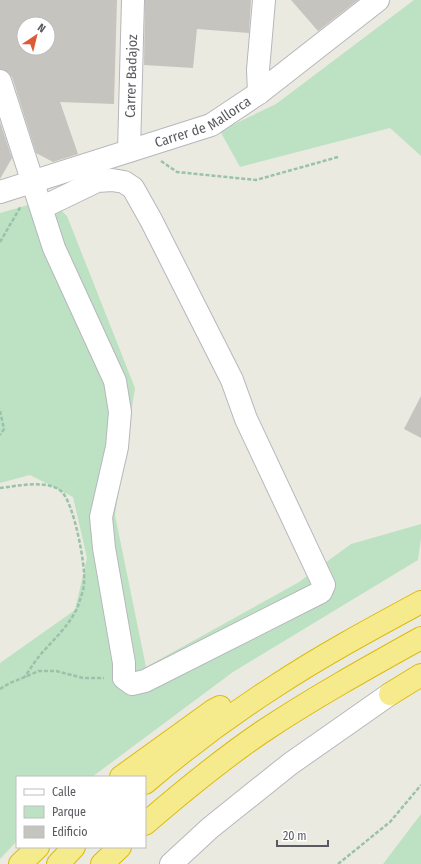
<svg xmlns="http://www.w3.org/2000/svg" width="421" height="864" font-family="'Fira Sans Condensed',sans-serif">
	<style>
		.green { fill: #bde2c3 }
		.building { fill: #c6c4be; fill-rule: evenodd }
		.lines { fill: none; stroke-linecap: round; stroke-linejoin: round }
		.minor-casing { stroke: #b6b7bc; stroke-width: 24 }
		.highway-casing { stroke: #ddbb0e; stroke-width: 24 }
		.path { stroke: #98c2aa; stroke-width: 2.5; stroke-dasharray: 4 2; stroke-linecap: butt }
		.minor { stroke: #fff; stroke-width: 22 }
		.highway { stroke: #f6eb8c; stroke-width: 22 }
		.labels { text-anchor: middle; stroke-width: 3; stroke-linejoin: round; paint-order: stroke }
		.street-label { font-size: 14px; fill: #595b60; stroke: #fff }
	</style>
	<rect width="100%" height="100%" fill="#ebeae0"/>
	<g class="green">
		<polygon points="414,0 421,0 421,156 390,128 240,167 220,131 276,104"/>
		<polygon points="49,199 67,216 135,388 115,515 146,667 299,582 351,544 421,524 421,538 418,560 233,672 92,777 17,777 17,841 0,859 0,663 75,610 87,558 73,497 30,475 0,483 0,213"/>
		<polygon points="421,814 421,864 383,864"/>
	</g>
	<g class="building">
		<path d="M0,0H117L114,104L60,102L78,154L53,162L36,153L12,77L8,72L0,69ZM24,24H48V48H24Z"/>
		<polygon points="145,0 251,0 249,33 197,29 193,68 144,65"/>
		<polygon points="291,0 358,0 318,31"/>
		<polygon points="0,122 12,158 0,179"/>
		<polygon points="421,396 421,438 404,429"/>
	</g>
	<g class="lines">
		<defs>
			<g id="minor">
				<polyline points="0,81 54,248 115,381 120,412 117,447 101,517 104,548 124,663 124,678 132,684 145,681 321,592 324,585 246,419 232,380 151,220 133,188 124,182 112,180 97,181 41,208"/>
				<polyline points="259,93 258,70 264,0"/>
				<path id="s1" d="M129,151L133,0"/>
				<path id="s2" d="M0,192L211,125L259,93L378,0"/>
				<polyline points="171,864 210,828 290,764 390,694"/>
			</g>
			<g id="highway">
				<polyline points="390,694 421,675"/>
				<polyline points="121,777 214,710 220,707"/>
				<path d="M145,783C186,748 229,716 274,687C321,656 371,629 421,602"/>
				<path d="M145,824C182,792 221,760 262,732C313,698 367,668 421,638"/>
				<polyline points="20,864 38,847"/>
				<polyline points="58,864 74,847"/>
				<polyline points="102,864 120,847"/>
			</g>
		</defs>
		<use href="#minor" class="minor-casing"/>
		<use href="#highway" class="highway-casing"/>
		<g class="path">
			<polyline points="161,161 177,172 256,180 338,157"/>
			<polyline points="0,242 21,206"/>
			<polyline points="0,411 4,429 0,435"/>
			<path d="M0,488C17,486 49,479 62,492C74,504 86,566 84,583C84,590 80,599 78,606C70,625 54,639 41,654C35,661 30,669 25,677"/>
			<polyline points="0,689 10,683 39,671 56,671 83,678 104,678"/>
			<polyline points="338,864 390,822 421,785"/>
		</g>
		<use href="#minor" class="minor"/>
		<use href="#highway" class="highway"/>
	</g>
	<g class="labels">
		<g class="street-label">
			<text dy="5" stroke="none"><textPath href="#s1" startOffset="75">Carrer Badajoz</textPath></text>
			<text dy="5" stroke="none"><textPath href="#s2" startOffset="215">Carrer de Mallorca</textPath></text>
		</g>
	</g>
	<rect x="16" y="776" width="130" height="72" fill="#ffffff" stroke="#bdbdbf"/>
	<rect x="24" y="789" width="20" height="6" fill="#ffffff" stroke="#bdbdbf"/>
	<text x="52" y="796" font-size="12" fill="#595b60">Calle</text>
	<rect x="24" y="806" width="20" height="12" fill="#bde2c3" stroke="#bdbdbf"/>
	<text x="52" y="816" font-size="12" fill="#595b60">Parque</text>
	<rect x="24" y="826" width="20" height="12" fill="#c6c4be" stroke="#bdbdbf"/>
	<text x="52" y="836" font-size="12" fill="#595b60">Edificio</text>
	<g transform="translate(36 36) rotate(35)"><circle r="19" fill="#ffffff" stroke="#bdbdbf"/>
	<path d="M0-3L7 15L0 10L-7 15Z" fill="#de5a34"/>
	<text y="-6" font-size="11" font-weight="bold" text-anchor="middle" fill="#595b60">N</text>
	</g>
	<path d="M277 840v6h51v-6" fill="none" stroke="#595b60" stroke-width="2"/>
	<text x="283" y="840" font-size="12" fill="#595b60" stroke="#ffffff" stroke-width="3" paint-order="stroke">20 m</text>
</svg>
